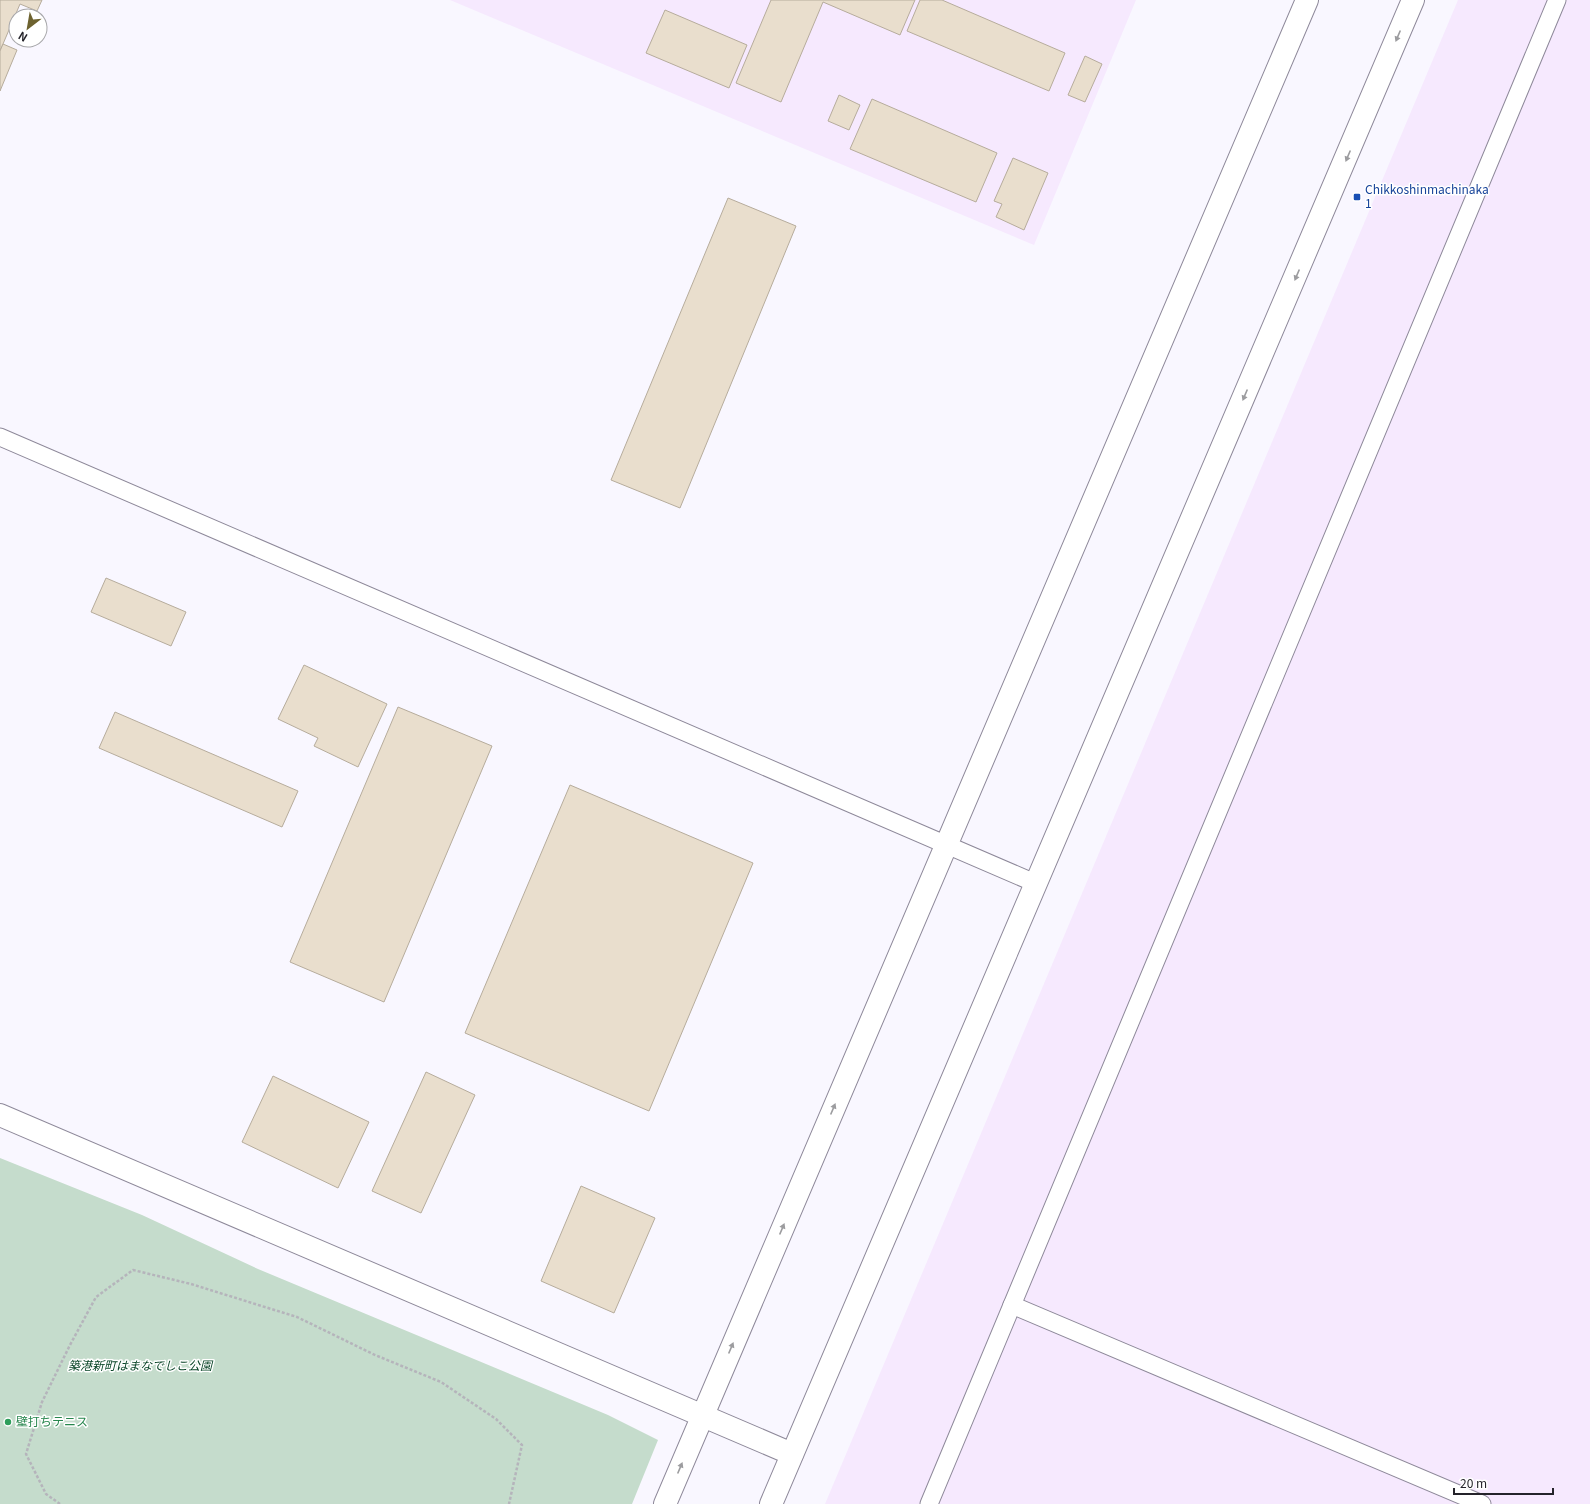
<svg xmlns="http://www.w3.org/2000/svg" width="1590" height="1504" font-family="Georgia,'Noto Sans JP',serif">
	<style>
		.industrial { fill: #f6e9fe }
		.green { fill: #c5dccc }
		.building { fill: #e9decd; stroke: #b6ac9c }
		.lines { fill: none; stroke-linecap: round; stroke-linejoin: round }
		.lane-casing { stroke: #8e899a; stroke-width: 19 }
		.secondary-casing { stroke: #8e899a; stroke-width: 24 }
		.path { stroke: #b5b4bb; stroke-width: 2.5; stroke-dasharray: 3 2; stroke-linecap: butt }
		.lane { stroke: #fff; stroke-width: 17 }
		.secondary { stroke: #fff; stroke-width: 22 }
		.oneway { fill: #9c9c9f }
		.transit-dot { fill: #1a4fb4; stroke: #fff; stroke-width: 1.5 }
		.leisure-dot { fill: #2e9e5b; stroke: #fff; stroke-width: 1.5 }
		.labels { text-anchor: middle; stroke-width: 3; stroke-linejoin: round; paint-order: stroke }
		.transit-label { font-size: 12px; fill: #164399; stroke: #fff; text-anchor: start }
		.park-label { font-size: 12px; font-style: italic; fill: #064325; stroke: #fff }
		.leisure-label { font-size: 12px; fill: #27864d; stroke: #fff; text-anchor: start }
	</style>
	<rect width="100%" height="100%" fill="#f9f7ff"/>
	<g class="industrial">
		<polygon points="450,0 1136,0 1034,245"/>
		<polygon points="1458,0 1590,0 1590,1504 825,1504"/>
	</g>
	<polygon class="green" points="0,1158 142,1215 258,1269 608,1415 658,1440 632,1504 0,1504"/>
	<g class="building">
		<polygon points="0,0 42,0 37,11 20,4 0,51"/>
		<polygon points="771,0 915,0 900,35 823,2 781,102 736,83"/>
		<polygon points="920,0 942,0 1065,53 1049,91 907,31"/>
		<polygon points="665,10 747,45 729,88 646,53"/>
		<polygon points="3,44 17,50 0,91 0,51"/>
		<polygon points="1085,56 1102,64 1085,102 1068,95"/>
		<polygon points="839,95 860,105 849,130 828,121"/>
		<polygon points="872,99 997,153 976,202 850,149"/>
		<polygon points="1013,158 1048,173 1024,230 996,217 1002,204 994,201"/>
		<polygon points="728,198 796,226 680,508 611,480"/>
		<polygon points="106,578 186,612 171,646 91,612"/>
		<polygon points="304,665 387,704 358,767 314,746 318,738 278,719"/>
		<polygon points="398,707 492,746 384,1002 290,962"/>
		<polygon points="115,712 298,791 282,827 99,748"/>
		<polygon points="570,785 753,863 649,1111 465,1033"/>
		<polygon points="426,1072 475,1095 421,1213 372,1191"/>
		<polygon points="273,1076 369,1122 338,1188 242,1142"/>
		<polygon points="581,1186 655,1218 614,1313 541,1281"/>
	</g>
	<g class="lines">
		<defs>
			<g id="lane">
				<polyline points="0,437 1035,883"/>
				<polyline points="1012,1305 1482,1504"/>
				<polyline points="929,1504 1557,0"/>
			</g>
			<g id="secondary">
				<polyline points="0,1115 792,1454"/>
				<path d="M665,1504C878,1002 1095,502 1307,0"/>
				<polyline points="771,1504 1413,0"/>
			</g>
		</defs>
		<use href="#lane" class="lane-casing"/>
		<use href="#secondary" class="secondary-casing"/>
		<polyline class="path" points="60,1504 46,1494 26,1454 42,1402 70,1345 96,1297 133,1270 191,1284 297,1317 375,1355 441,1382 496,1419 522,1445 509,1504"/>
		<use href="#lane" class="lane"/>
		<use href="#secondary" class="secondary"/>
	</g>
	<defs><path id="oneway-solid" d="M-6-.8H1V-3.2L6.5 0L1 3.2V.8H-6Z"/></defs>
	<g class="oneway">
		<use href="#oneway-solid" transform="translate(1398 36) rotate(113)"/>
		<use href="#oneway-solid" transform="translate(1348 156) rotate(113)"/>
		<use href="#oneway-solid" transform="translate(1297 275) rotate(113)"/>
		<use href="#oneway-solid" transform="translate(1245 395) rotate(113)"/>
		<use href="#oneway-solid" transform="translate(833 1109) rotate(-67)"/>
		<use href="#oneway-solid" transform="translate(782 1229) rotate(-67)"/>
		<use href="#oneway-solid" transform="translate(731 1348) rotate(-67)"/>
		<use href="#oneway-solid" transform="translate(680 1468) rotate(-67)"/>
	</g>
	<rect class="transit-dot" x="1353" y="193" width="8" height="8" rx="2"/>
	<circle class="leisure-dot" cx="8" cy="1422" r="4"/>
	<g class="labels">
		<g class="transit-label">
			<text x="1365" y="194">Chikkoshinmachinaka<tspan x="1365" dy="14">1</tspan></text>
		</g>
		<g class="park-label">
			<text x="140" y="1370">築港新町はまなでしこ公園</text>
		</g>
		<g class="leisure-label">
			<text x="16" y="1426">壁打ちテニス</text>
		</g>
	</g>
	<g transform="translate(28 28) rotate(211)"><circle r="19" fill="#ffffff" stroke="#a7a7aa"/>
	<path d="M0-3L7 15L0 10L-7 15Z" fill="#6d622f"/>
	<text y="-6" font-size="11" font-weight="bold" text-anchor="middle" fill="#24232a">N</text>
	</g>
	<path d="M1454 1488v6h99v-6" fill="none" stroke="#24232a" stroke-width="2"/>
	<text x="1460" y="1488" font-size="12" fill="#24232a" stroke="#ffffff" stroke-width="3" paint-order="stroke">20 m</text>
</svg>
